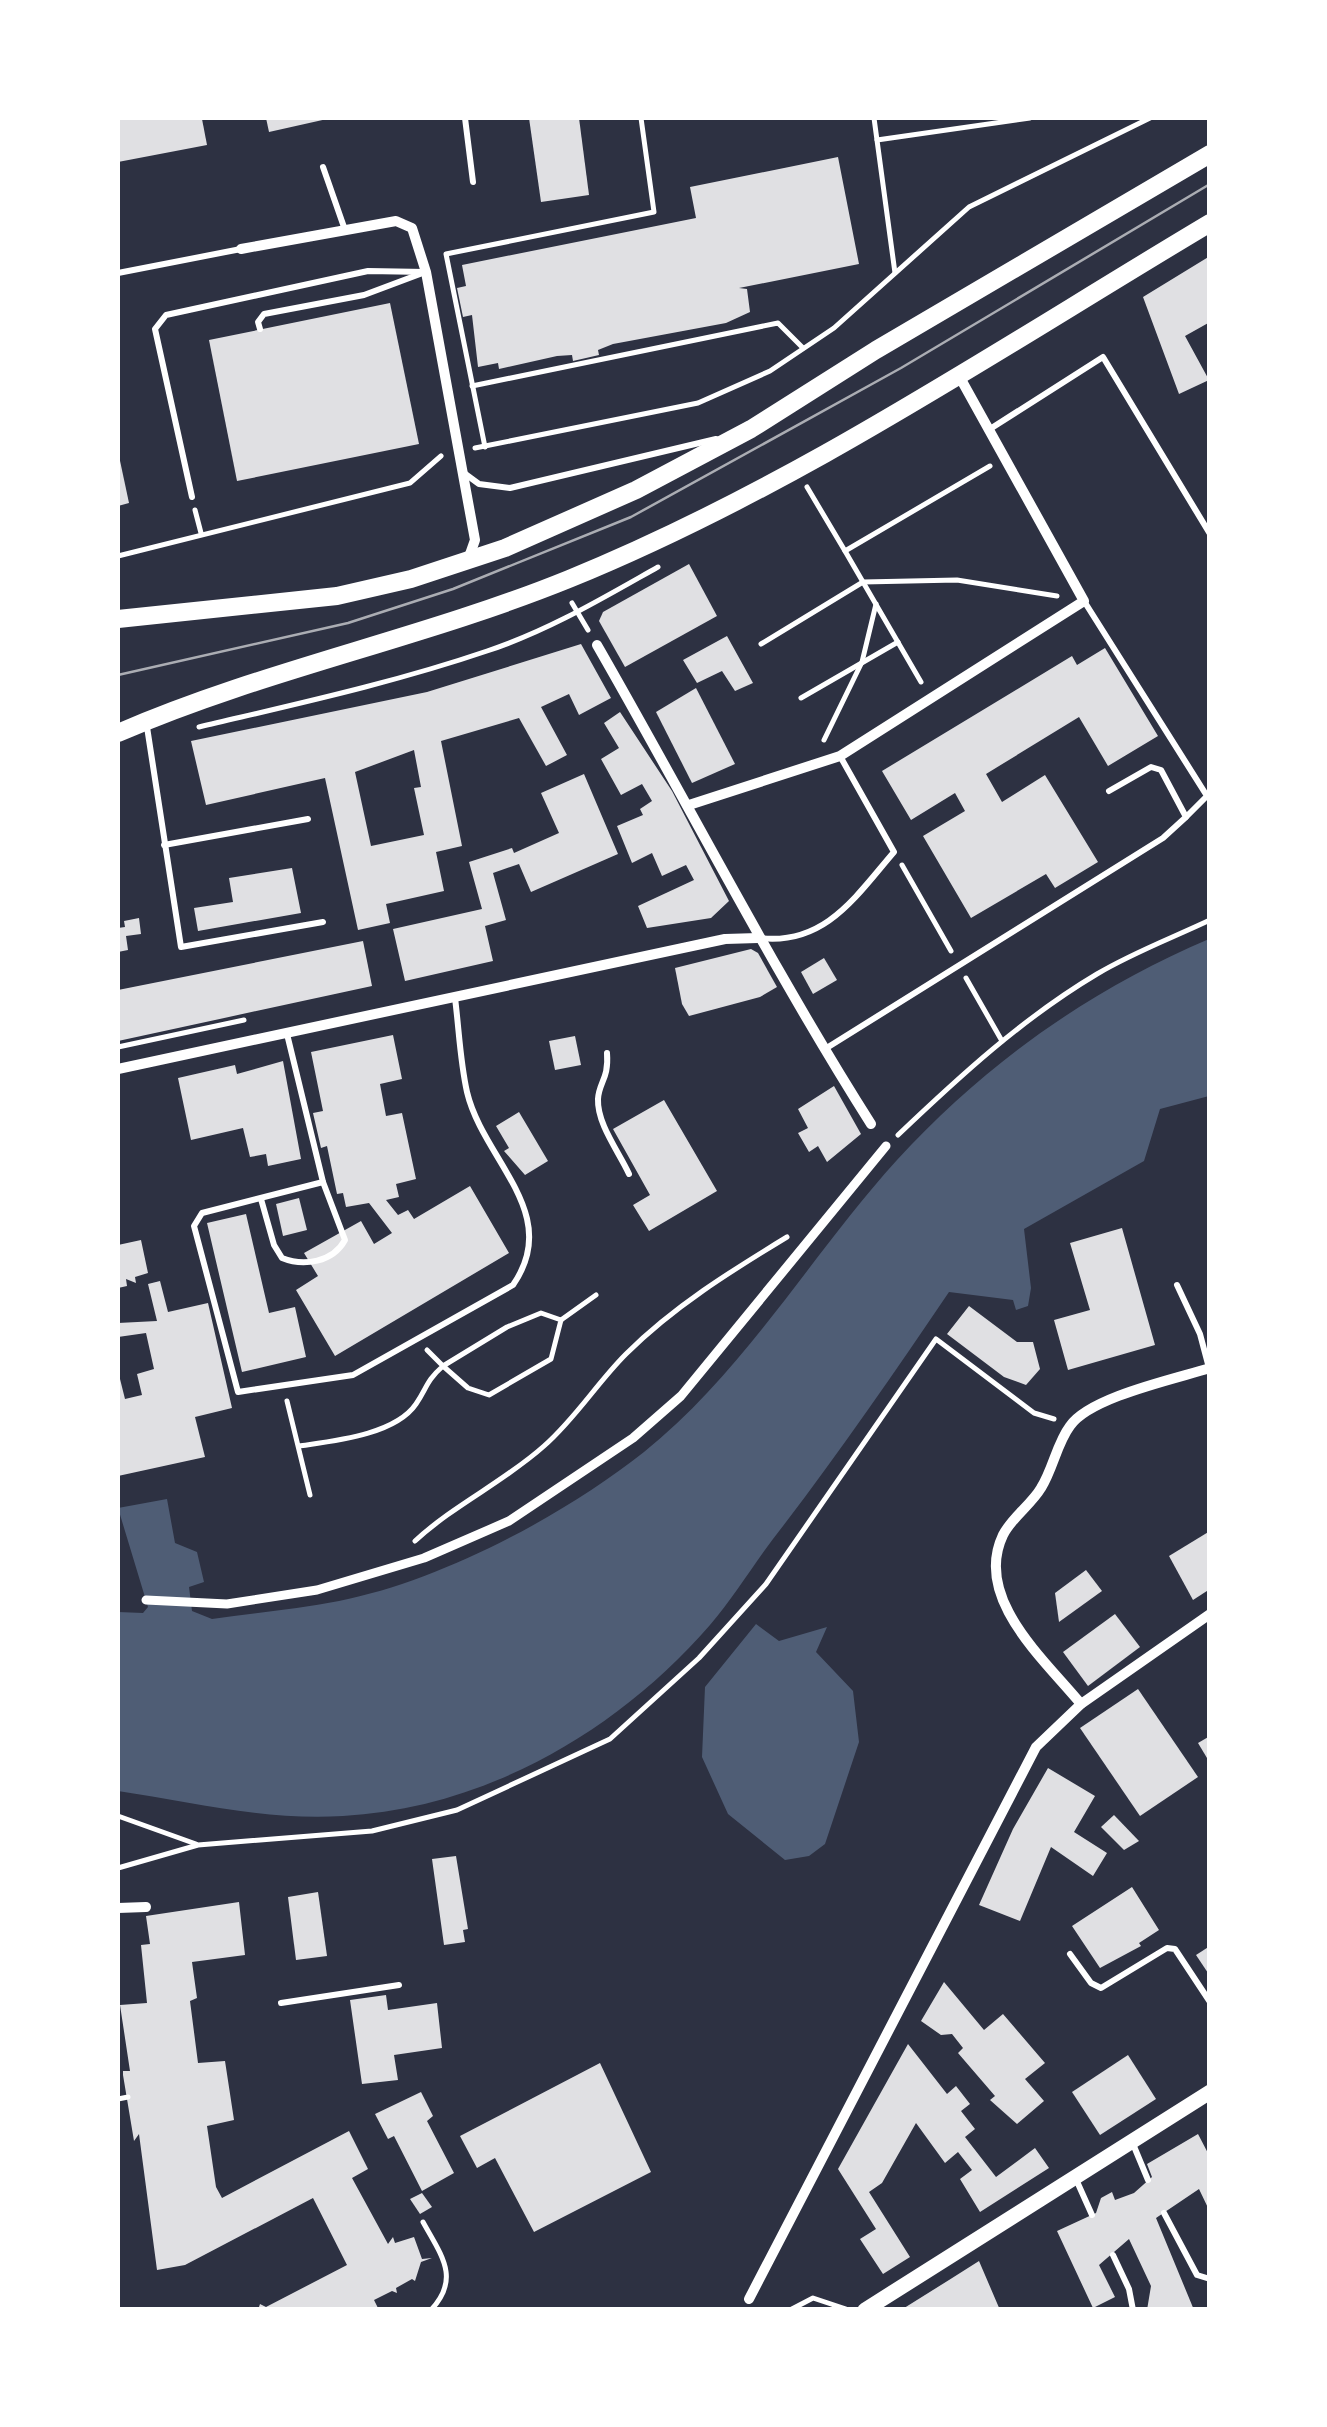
<svg xmlns="http://www.w3.org/2000/svg" width="1327" height="2427" font-family="Commissioner,sans-serif">
	<style>
		.water { fill: #4f5d75 }
		.building { fill: #e0e0e3; fill-rule: evenodd }
		.lines { fill: none; stroke-linecap: round; stroke-linejoin: round }
		.path { stroke: #fff; stroke-width: 5 }
		.service { stroke: #fff; stroke-width: 6 }
		.pedestrian { stroke: #fff; stroke-width: 9 }
		.minor { stroke: #fff; stroke-width: 10 }
		.tertiary { stroke: #fff; stroke-width: 15 }
		.secondary { stroke: #fff; stroke-width: 18 }
		.tram { stroke: #abadb3; stroke-width: 2.5 }
	</style>
	<rect width="100%" height="100%" fill="#2d3142"/>
	<g class="water">
		<path d="M1209,939V1096L1160,1109L1144,1161L1024,1229L1031,1288L1028,1306L1016,1310L1013,1300L949,1292C892,1376 835,1459 773,1539C752,1567 733,1598 710,1625C618,1731 486,1808 343,1816C267,1821 192,1802 118,1791V1612L143,1613L148,1607L118,1508L167,1499L175,1543L197,1552L204,1582L189,1587L192,1611L212,1619C254,1613 297,1609 339,1601C441,1581 563,1516 644,1452C744,1372 811,1255 897,1160C986,1063 1088,991 1209,939Z"/>
		<polygon points="756,1624 779,1641 827,1627 816,1652 853,1691 859,1742 825,1844 809,1856 785,1860 728,1814 702,1757 705,1687"/>
	</g>
	<g class="building">
		<polygon points="118,118 202,119 207,145 118,162"/>
		<polygon points="266,118 327,118 327,119 269,132"/>
		<polygon points="529,118 579,118 589,195 541,202"/>
		<polygon points="838,157 859,264 739,288 747,289 750,312 726,323 613,344 598,350 599,355 573,361 572,355 557,356 499,369 498,363 478,367 472,315 463,317 457,288 466,286 462,265 696,218 690,187"/>
		<polygon points="1210,256 1210,322 1185,336 1209,380 1179,394 1143,297"/>
		<polygon points="390,303 419,444 237,481 209,340"/>
		<polygon points="119,456 129,503 118,506 118,457"/>
		<polygon points="689,564 717,616 625,667 599,621 603,612"/>
		<polygon points="727,636 753,683 735,691 722,671 697,683 683,660"/>
		<path d="M581,644L611,698L579,715L569,694L541,707L567,755L546,766L519,718L441,741L462,846L436,852L444,891L386,904L390,923L358,930L325,778L206,805L191,741L427,692ZM414,750L421,787L414,788L424,835L371,846L355,772Z"/>
		<polygon points="1105,648 1158,736 1108,766 1079,717 986,774 1002,802 1045,775 1098,862 1055,888 1046,874 971,918 923,836 965,811 955,793 911,820 882,771 1072,656 1077,665"/>
		<polygon points="696,688 735,764 692,783 656,712"/>
		<polygon points="620,712 672,791 729,901 711,918 647,928 638,906 694,880 686,865 662,876 652,853 632,863 617,826 643,815 640,809 652,801 642,784 621,795 601,759 619,748 604,723"/>
		<polygon points="584,774 618,854 531,892 519,864 493,873 506,920 485,926 493,961 405,981 393,929 482,909 469,862 512,848 514,853 559,833 541,793"/>
		<polygon points="292,868 301,913 198,931 194,908 233,902 229,878"/>
		<polygon points="139,918 141,934 126,936 128,950 118,952 118,928 125,927 124,921"/>
		<polygon points="363,941 372,986 118,1041 118,990"/>
		<polygon points="751,949 758,953 777,987 760,997 689,1016 682,1004 675,968"/>
		<polygon points="824,958 837,980 813,994 801,972"/>
		<polygon points="393,1035 402,1079 380,1084 386,1116 402,1113 416,1179 396,1184 399,1197 386,1200 398,1215 408,1210 414,1219 470,1186 509,1253 335,1356 296,1290 318,1276 304,1253 361,1221 374,1244 392,1233 369,1203 346,1207 343,1193 337,1194 327,1146 321,1148 313,1113 323,1111 311,1052"/>
		<polygon points="575,1036 581,1065 555,1070 549,1041"/>
		<polygon points="283,1061 301,1159 268,1166 266,1154 250,1157 243,1128 191,1140 178,1078 235,1065 237,1074"/>
		<polygon points="834,1086 861,1134 827,1162 818,1146 809,1152 798,1133 808,1128 798,1109"/>
		<polygon points="664,1100 717,1191 649,1231 633,1205 650,1195 613,1129"/>
		<polygon points="519,1112 548,1161 525,1175 504,1151 509,1148 496,1126"/>
		<polygon points="299,1198 307,1230 283,1236 276,1204"/>
		<polygon points="246,1214 269,1313 295,1307 306,1357 242,1372 207,1223"/>
		<polygon points="1122,1228 1155,1345 1068,1370 1054,1320 1090,1310 1070,1243"/>
		<polygon points="141,1240 148,1273 135,1277 136,1283 126,1279 127,1286 118,1288 118,1245"/>
		<polygon points="160,1281 168,1312 208,1303 232,1408 195,1417 205,1457 118,1476 118,1371 125,1399 142,1395 137,1374 154,1369 146,1333 118,1337 118,1323 157,1321 148,1284"/>
		<polygon points="969,1306 1017,1342 1033,1342 1040,1369 1026,1385 1004,1377 947,1334"/>
		<polygon points="1210,1531 1210,1589 1193,1600 1169,1556"/>
		<polygon points="1086,1570 1102,1591 1059,1622 1055,1593"/>
		<polygon points="1115,1614 1140,1647 1088,1686 1063,1652"/>
		<polygon points="1138,1689 1198,1777 1140,1816 1080,1728"/>
		<polygon points="1210,1736 1210,1763 1198,1743"/>
		<polygon points="1048,1768 1095,1796 1074,1832 1107,1853 1093,1876 1051,1847 1020,1921 979,1905 1013,1829"/>
		<polygon points="1114,1815 1139,1841 1124,1850 1101,1827"/>
		<polygon points="456,1856 468,1929 463,1930 465,1942 444,1945 432,1859"/>
		<polygon points="1132,1887 1159,1930 1139,1943 1141,1946 1100,1968 1072,1926"/>
		<polygon points="318,1892 327,1956 296,1960 288,1897"/>
		<polygon points="239,1902 245,1955 192,1962 197,1998 190,2001 198,2063 225,2061 234,2120 207,2126 216,2187 222,2198 349,2131 368,2169 352,2178 388,2244 393,2237 395,2243 414,2237 422,2259 432,2258 421,2262 415,2281 412,2279 396,2288 397,2293 392,2291 374,2300 379,2310 258,2310 260,2304 266,2307 347,2265 313,2198 185,2265 157,2270 139,2134 134,2141 123,2075 123,2071 130,2071 120,2005 147,2003 141,1945 150,1944 146,1916"/>
		<polygon points="1210,1946 1210,1976 1196,1955"/>
		<polygon points="944,1982 984,2030 1003,2014 1045,2063 1025,2079 1044,2101 1017,2124 990,2100 995,2096 958,2053 963,2048 952,2034 941,2035 921,2021"/>
		<polygon points="386,1995 388,2010 437,2003 442,2048 394,2055 398,2080 362,2084 350,2000"/>
		<polygon points="908,2044 947,2094 956,2086 970,2104 961,2111 975,2129 965,2137 996,2177 1035,2148 1049,2168 980,2212 960,2179 972,2170 958,2152 945,2163 916,2123 882,2183 869,2192 910,2257 883,2274 860,2239 876,2229 838,2169"/>
		<polygon points="1128,2055 1156,2099 1100,2135 1072,2092"/>
		<polygon points="600,2063 651,2172 534,2232 495,2158 477,2168 460,2136"/>
		<polygon points="421,2092 433,2116 427,2121 454,2173 422,2191 394,2136 388,2139 375,2114"/>
		<polygon points="1198,2134 1210,2157 1210,2212 1199,2189 1156,2218 1194,2310 1147,2310 1151,2286 1129,2239 1099,2265 1115,2297 1093,2308 1057,2231 1096,2213 1101,2198 1112,2192 1115,2200 1134,2193 1152,2177 1147,2164"/>
		<polygon points="422,2193 432,2207 420,2214 410,2199"/>
		<polygon points="979,2261 1000,2310 901,2310 949,2280"/>
	</g>
	<g class="lines">
		<g class="path">
			<polyline points="874,118 895,273"/>
			<polyline points="877,140 1030,118"/>
			<polyline points="472,386 778,323 803,348"/>
			<polyline points="485,447 446,254 654,212 641,118"/>
			<polyline points="475,448 698,403 770,371 834,328 969,207 1150,118"/>
			<polyline points="807,487 845,551 990,466"/>
			<polyline points="195,510 201,533"/>
			<polyline points="845,551 921,682"/>
			<polyline points="118,556 410,483 441,456"/>
			<polyline points="572,603 588,630"/>
			<polyline points="761,644 863,582 957,580 1057,596"/>
			<polyline points="801,698 898,642"/>
			<path d="M199,727C296,704 393,683 487,651C548,631 603,598 658,567"/>
			<polyline points="824,740 862,662 876,604"/>
			<polyline points="902,865 951,951"/>
			<polyline points="966,978 1002,1041"/>
			<polyline points="118,1047 244,1020"/>
			<path d="M898,1135C960,1076 1023,1018 1097,974C1132,953 1172,938 1210,920"/>
			<polygon points="541,1313 561,1320 551,1359 489,1395 468,1388 443,1366 507,1327"/>
			<polyline points="561,1320 596,1295"/>
			<polyline points="287,1401 310,1495"/>
			<path d="M299,1446C333,1441 395,1435 416,1404C427,1388 426,1381 443,1366L427,1350"/>
			<path d="M415,1541C455,1504 504,1482 544,1446C575,1419 597,1383 626,1354C673,1307 731,1271 787,1237"/>
			<polyline points="118,1816 196,1844"/>
			<polyline points="118,1868 198,1845 372,1831 457,1810 610,1739 699,1658 766,1584 936,1339 1034,1413 1054,1419"/>
			<polyline points="118,2099 128,2097"/>
			<path d="M423,2222C441,2255 461,2278 431,2310"/>
			<polyline points="790,2310 813,2298 846,2309"/>
		</g>
		<g class="service">
			<polyline points="465,118 473,182"/>
			<polyline points="323,167 345,230"/>
			<polyline points="118,273 241,249"/>
			<polyline points="260,329 258,322 264,314 364,295 420,274"/>
			<polyline points="990,429 1103,357 1210,534"/>
			<polyline points="464,473 479,484 510,488 716,439"/>
			<polyline points="192,497 155,329 166,315 368,271 426,272"/>
			<polyline points="1084,601 1207,796 1186,817"/>
			<polyline points="147,727 181,947 323,922"/>
			<polyline points="164,845 308,819"/>
			<path d="M759,938C825,946 856,896 894,852L840,756"/>
			<path d="M287,1034L323,1182L202,1213L194,1226L238,1392L353,1375L513,1285C563,1213 483,1160 467,1092C460,1061 459,1029 455,998"/>
			<polyline points="825,1049 1163,838 1186,817 1161,770 1151,767 1109,791"/>
			<path d="M607,1053C609,1079 599,1082 598,1099C597,1124 619,1152 629,1174"/>
			<path d="M261,1199L274,1245L282,1258C304,1267 333,1262 345,1240L323,1182"/>
			<polyline points="1177,1285 1200,1334 1209,1368"/>
			<polyline points="1070,1954 1091,1983 1101,1988 1167,1948 1175,1949 1210,2002"/>
			<polyline points="281,2003 399,1985"/>
			<polyline points="1133,2144 1148,2180"/>
			<polyline points="1075,2177 1092,2215"/>
			<polyline points="1164,2213 1197,2275 1210,2279"/>
			<polyline points="1113,2255 1129,2289 1133,2310"/>
		</g>
		<polyline class="pedestrian" points="146,1600 227,1604 317,1590 424,1558 509,1521 633,1438 681,1396 886,1146"/>
		<g class="minor">
			<polyline points="241,249 396,221 412,228 426,272 475,540 469,557"/>
			<path d="M597,645C689,805 772,968 871,1124"/>
			<polyline points="689,805 840,756 1084,601 958,374"/>
			<polyline points="118,1069 725,939 758,938"/>
			<path d="M1081,1704C1044,1659 973,1598 1003,1535C1012,1517 1031,1505 1041,1488C1053,1469 1057,1443 1070,1426C1090,1397 1175,1379 1210,1368"/>
			<polyline points="118,1908 146,1907"/>
			<polyline points="749,2299 1036,1747 1081,1704 1210,1614"/>
		</g>
		<polyline class="tertiary" points="865,2310 1210,2092"/>
		<g class="secondary">
			<polyline points="118,619 337,596 411,579 505,548 636,490 751,429 876,350 1210,154"/>
			<path d="M118,733C263,670 421,639 569,579C795,487 1000,348 1210,223"/>
		</g>
		<polyline class="tram" points="118,675 348,623 453,589 631,517 901,368 1210,184"/>
	</g>
	<rect width="1327" height="2427" fill="none" stroke="#ffffff" stroke-width="240"/>
</svg>
